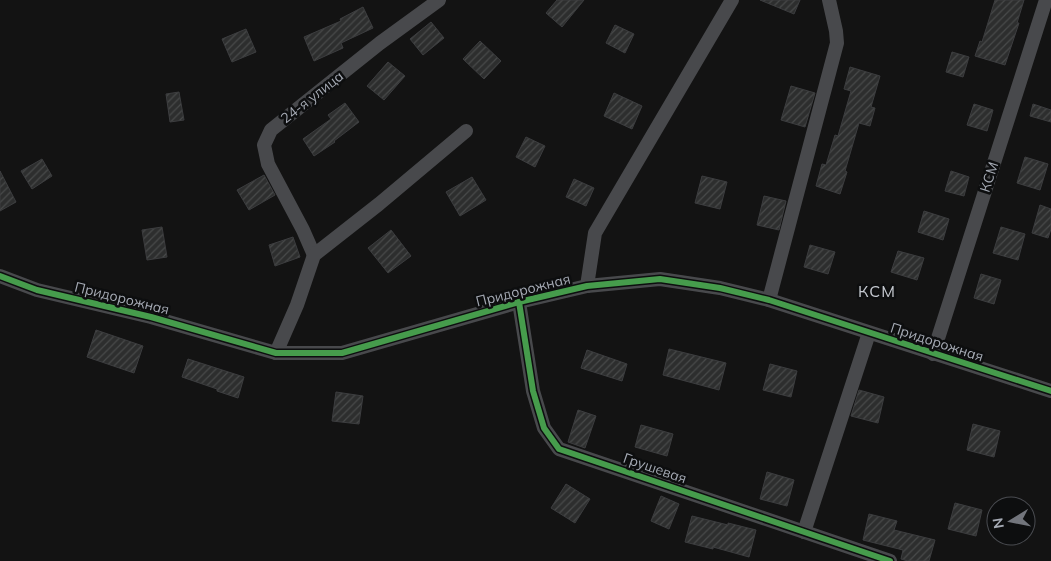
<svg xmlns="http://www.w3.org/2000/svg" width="1051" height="561" font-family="Mulish,sans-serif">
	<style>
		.building { fill: url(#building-hatch); stroke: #3c3d3f }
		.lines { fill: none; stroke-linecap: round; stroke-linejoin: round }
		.minor { stroke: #48494c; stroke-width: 14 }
		.cycleway-casing { stroke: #0d0e0f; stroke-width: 9 }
		.cycleway { stroke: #469c4c; stroke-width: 6 }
		.labels { text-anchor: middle; stroke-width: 5; stroke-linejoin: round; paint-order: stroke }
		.street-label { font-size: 14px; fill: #a5aab4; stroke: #0d0e0f }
		.quarter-label { font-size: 16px; letter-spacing: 1px; fill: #c5c9d0; stroke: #0d0e0f }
	</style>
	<defs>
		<pattern id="building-hatch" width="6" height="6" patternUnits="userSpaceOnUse" patternTransform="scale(1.25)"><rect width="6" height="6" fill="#2d2e2e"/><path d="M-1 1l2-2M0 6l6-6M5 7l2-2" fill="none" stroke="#484a4a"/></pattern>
	</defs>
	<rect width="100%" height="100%" fill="#131313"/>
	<g class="building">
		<polygon points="557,0 584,0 562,27 546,13"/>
		<polygon points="760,0 800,0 794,14"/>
		<polygon points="995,0 1024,0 1017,23 1019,23 1005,65 975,56 980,41 982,42"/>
		<polygon points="363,7 373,28 341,43 343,48 314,61 304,37 341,21 340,19"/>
		<polygon points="431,22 444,38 423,55 410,39"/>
		<polygon points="615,25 634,34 625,53 606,43"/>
		<polygon points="246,29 256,52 232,62 222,39"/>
		<polygon points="480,41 501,61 484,79 463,59"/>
		<polygon points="952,52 969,57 963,77 946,72"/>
		<polygon points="388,62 405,76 384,100 367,86"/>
		<polygon points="850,67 880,76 871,107 875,108 870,126 859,123 845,171 847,172 840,194 816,186 822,164 826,165 835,135 838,136 851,91 844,89"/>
		<polygon points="791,86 815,93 805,127 781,120"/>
		<polygon points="179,92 184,120 170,122 166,94"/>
		<polygon points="614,93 642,106 632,129 604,116"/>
		<polygon points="345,103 359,122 334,141 335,142 314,156 303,139 331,119 328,115"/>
		<polygon points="974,104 993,110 987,131 967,125"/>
		<polygon points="1033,104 1051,110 1051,122 1030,116"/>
		<polygon points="526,137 545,146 535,167 516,157"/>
		<polygon points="1025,157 1048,164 1040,190 1017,183"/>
		<polygon points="42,159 52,176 32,189 21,171"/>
		<polygon points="0,171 16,202 0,211"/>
		<polygon points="951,171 969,177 964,196 945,191"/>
		<polygon points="264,175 275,195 249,210 237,190"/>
		<polygon points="702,176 727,182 720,209 695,203"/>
		<polygon points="472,177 486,200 460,216 446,192"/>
		<polygon points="574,179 594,188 586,206 566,197"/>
		<polygon points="764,196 786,201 779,230 757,225"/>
		<polygon points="1040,205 1051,209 1051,229 1048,238 1032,233"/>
		<polygon points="924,211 949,219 943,240 918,232"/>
		<polygon points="162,227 167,257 147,260 142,230"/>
		<polygon points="1001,227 1025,234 1018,260 993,253"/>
		<polygon points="391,230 411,256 388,273 368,248"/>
		<polygon points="293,237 300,257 275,266 269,245"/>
		<polygon points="810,245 835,252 828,274 804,267"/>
		<polygon points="898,251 924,258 917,280 891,272"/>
		<polygon points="981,274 1001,280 994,304 974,298"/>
		<polygon points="96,330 143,346 134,373 87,357"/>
		<polygon points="669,349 726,363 719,390 663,375"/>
		<polygon points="587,350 627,364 622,381 581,368"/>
		<polygon points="188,359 244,377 238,398 217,391 217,389 182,377"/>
		<polygon points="770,364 797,371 791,397 763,390"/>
		<polygon points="859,390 884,397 878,423 851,416"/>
		<polygon points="336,392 363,396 359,424 332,421"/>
		<polygon points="578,410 596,416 585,448 568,442"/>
		<polygon points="973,424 1000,431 994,457 967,450"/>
		<polygon points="641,425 673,434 667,456 635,447"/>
		<polygon points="767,472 794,480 787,506 760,499"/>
		<polygon points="566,484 590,499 575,523 551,508"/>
		<polygon points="661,496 679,504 669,529 651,521"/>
		<polygon points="955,503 982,510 976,536 948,529"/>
		<polygon points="869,514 897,521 894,530 935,540 929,561 908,561 901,559 903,550 863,540"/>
		<polygon points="692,516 728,525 728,523 756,530 749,557 713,547 713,549 685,542"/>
	</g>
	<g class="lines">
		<g class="minor">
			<polyline points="314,255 303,230 268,164 264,145 271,130 380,43 439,0"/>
			<polyline points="0,276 37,290 151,317 276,353 342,353 519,302 587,286 660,279 720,288 769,300 1051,391"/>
			<polyline points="587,286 595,233 732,0"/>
			<polyline points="769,300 837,43 836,31 829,0"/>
			<polyline points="519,302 533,391 544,428 559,449 890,561"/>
			<polyline points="276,353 297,305 314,255 379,204 466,131"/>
			<polyline points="933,354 1046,0"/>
			<polyline points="804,532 869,333"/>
		</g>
		<defs>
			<g id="cycleway">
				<polyline points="0,276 37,290 151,317 276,353 342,353 519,302 587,286 660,279 720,288 769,300 1051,391"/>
				<polyline points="519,302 533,391 544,428 559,449 890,561"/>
			</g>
		</defs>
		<use href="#cycleway" class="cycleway-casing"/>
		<use href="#cycleway" class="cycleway"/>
	</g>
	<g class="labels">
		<g class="street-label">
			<text transform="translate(312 97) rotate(-38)" y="5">24-я улица</text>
			<text transform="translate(989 177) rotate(-72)" y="5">КСМ</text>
			<text transform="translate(523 290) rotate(-14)" y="5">Придорожная</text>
			<text transform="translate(122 298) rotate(14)" y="5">Придорожная</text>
			<text transform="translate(937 342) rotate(18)" y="5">Придорожная</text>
			<text transform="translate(655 468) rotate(19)" y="5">Грушевая</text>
		</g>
		<g class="quarter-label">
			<text x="877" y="297">КСМ</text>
		</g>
	</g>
	<g transform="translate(1011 521) rotate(260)"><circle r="24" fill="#0d0e0f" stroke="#4a4c51"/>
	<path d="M0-4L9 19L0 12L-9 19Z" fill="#72757c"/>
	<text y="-8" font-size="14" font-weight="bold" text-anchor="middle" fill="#a5aab4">N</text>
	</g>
</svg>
